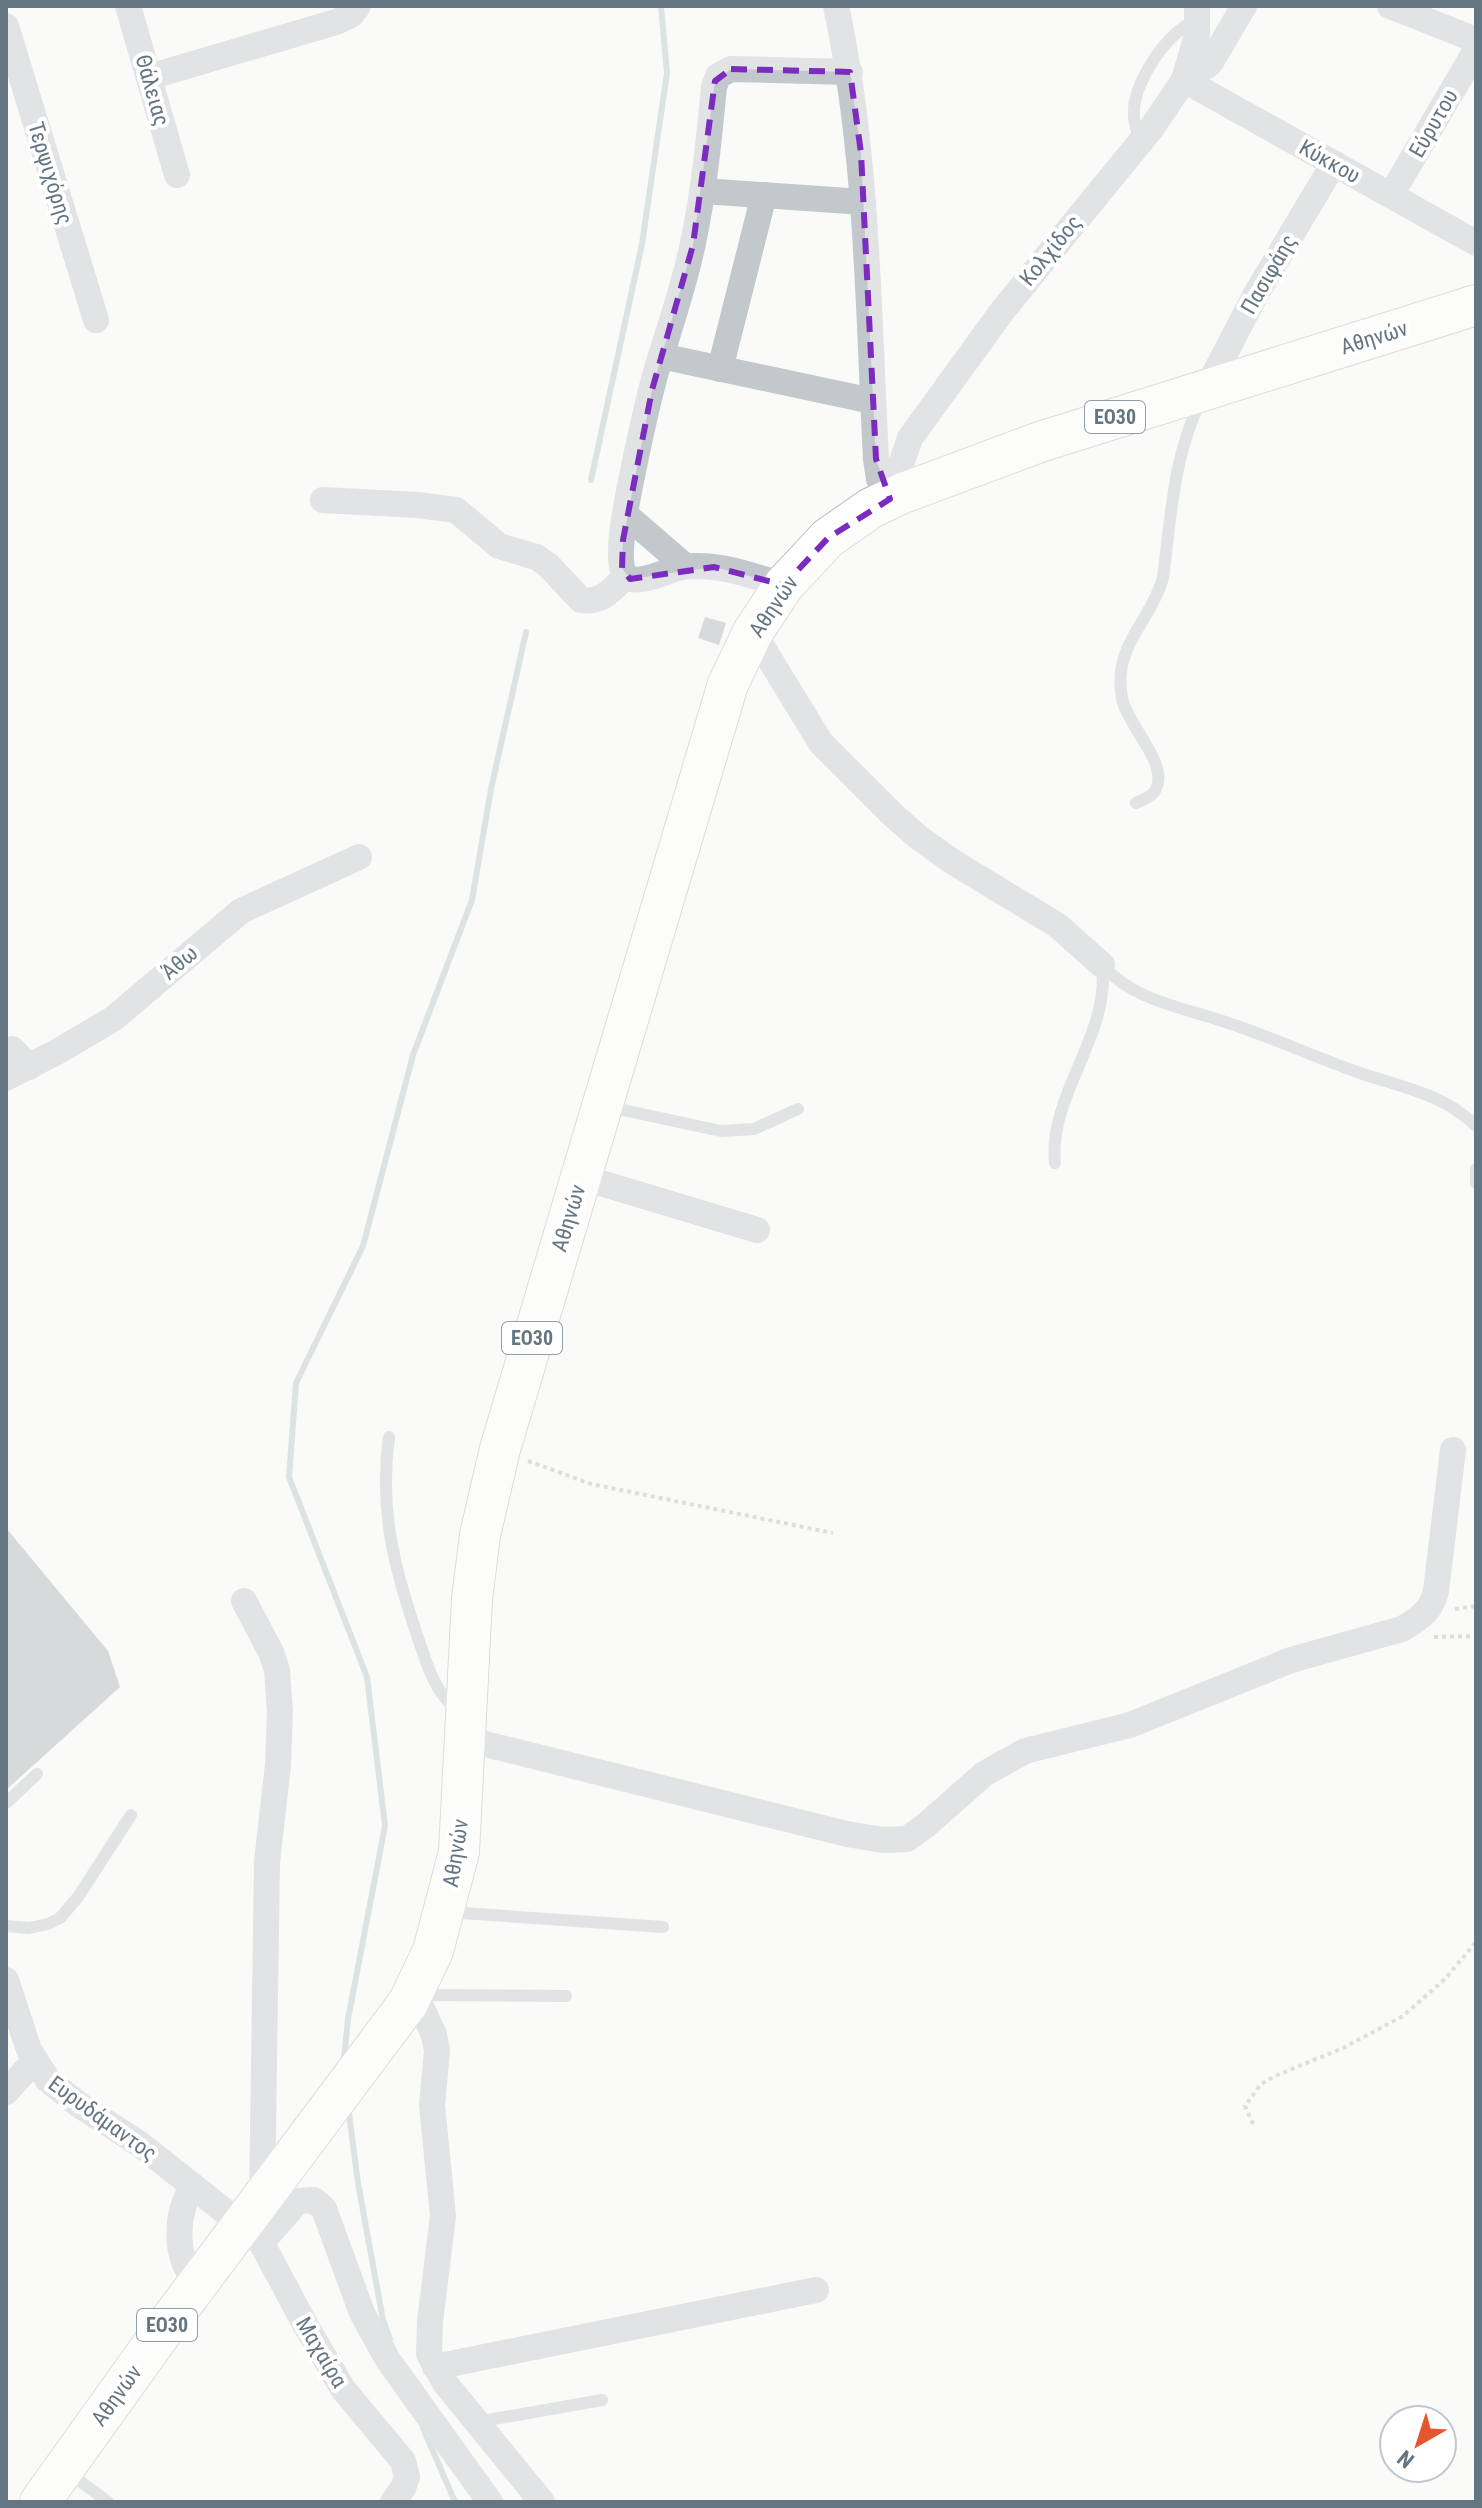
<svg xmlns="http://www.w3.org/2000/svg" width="1482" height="2508" font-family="'Roboto Condensed',sans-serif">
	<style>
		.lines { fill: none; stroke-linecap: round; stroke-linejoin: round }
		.stream { stroke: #bbc7cb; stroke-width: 6 }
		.building { fill: #aab3b9 }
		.primary-casing { stroke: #b5babe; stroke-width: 42 }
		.path { stroke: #bbbfc2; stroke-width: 4; stroke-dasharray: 4 4; stroke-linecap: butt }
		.service { stroke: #c3c8cc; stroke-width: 12 }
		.minor { stroke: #c3c8cc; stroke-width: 26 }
		.primary { stroke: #fff; stroke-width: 40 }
		.marked { fill: none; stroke: #7b2cbf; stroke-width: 6; stroke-dasharray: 16 10; stroke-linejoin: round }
		.labels { text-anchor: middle; stroke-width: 8; stroke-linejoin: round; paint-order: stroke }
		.shield { fill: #fff; stroke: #939fa8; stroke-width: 2 }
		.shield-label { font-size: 20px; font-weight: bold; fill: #657683 }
		.street-label { font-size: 22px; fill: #657683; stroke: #fff }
	</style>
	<rect width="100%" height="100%" fill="#fafaf8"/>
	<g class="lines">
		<g class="stream">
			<polyline points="591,480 642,244 667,73 661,6"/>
			<polyline points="344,2059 348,2019 385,1826 367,1677 289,1477 296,1383 363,1246 413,1055 472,900 491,789 526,632"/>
			<polyline points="348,2106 358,2183 383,2320 390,2339"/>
			<polyline points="423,2428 455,2502"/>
		</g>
	</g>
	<g class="building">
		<polygon points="705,617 726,623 719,645 698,638"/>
		<polygon points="6,1528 108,1651 120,1687 6,1790"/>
	</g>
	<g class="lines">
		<defs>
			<polyline id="primary" points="40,2502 166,2326 408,2003 433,1951 459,1852 472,1599 480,1535 500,1449 728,684 753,632 784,585 828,538 871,508 903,493 1040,442 1476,305"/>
		</defs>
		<use href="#primary" class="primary-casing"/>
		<g class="path">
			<polyline points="528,1461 591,1484 833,1533"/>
			<polyline points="1455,1609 1476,1606"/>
			<polyline points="1434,1637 1476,1636"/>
			<polyline points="1253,2124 1245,2106 1261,2084 1275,2076 1343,2048 1403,2016 1445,1979 1476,1942"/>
		</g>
		<g class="service">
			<path d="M1141,141C1137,131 1133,121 1134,110C1135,80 1169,29 1198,20"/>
			<path d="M1136,803C1143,800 1153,796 1156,789C1169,763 1126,724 1122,698C1112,646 1150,623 1163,578C1171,517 1173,458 1200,402"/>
			<path d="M1102,965C1131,998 1175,1006 1216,1019C1265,1034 1312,1056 1360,1073C1401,1087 1444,1094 1476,1126"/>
			<polyline points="609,1107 721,1131 754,1129 798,1109"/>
			<path d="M1055,1163C1048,1095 1111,1035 1102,965"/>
			<polyline points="1476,1169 1476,1183"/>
			<path d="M389,1437C379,1509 394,1567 417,1635C427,1664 433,1690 457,1710"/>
			<polyline points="6,1803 37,1774"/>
			<polyline points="448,1912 663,1927"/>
			<polyline points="6,1926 29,1928 48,1924 60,1918 78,1897 131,1815"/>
			<polyline points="421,1995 566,1996"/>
			<polyline points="477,2422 602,2400"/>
			<polyline points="69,2473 108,2502"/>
		</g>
		<g class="minor">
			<polyline points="128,6 177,175"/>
			<path d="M836,6C868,156 868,307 876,459L879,479L890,499"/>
			<polyline points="1390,6 1476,40"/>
			<polyline points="6,26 96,320"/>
			<polyline points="1189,64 1207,66 1211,62 1244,6"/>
			<polyline points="149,77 336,22 351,15 358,6"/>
			<polyline points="1184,80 1476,243"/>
			<polyline points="703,191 863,202"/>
			<polyline points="1391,195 1476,50"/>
			<polyline points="661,356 872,401"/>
			<polyline points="720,369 764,195"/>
			<polyline points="1207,388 1256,294 1334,163"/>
			<polyline points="903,493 900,467 910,438 1003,310 1151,129 1184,80 1197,35 1197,6"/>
			<path d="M323,500L417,505L456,510L499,546L536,557L548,565L581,600C602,603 612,590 626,576"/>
			<polyline points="626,515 685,566"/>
			<path d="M784,585C752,576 717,562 683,567C669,569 636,588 625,575C615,563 626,507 629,491C637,451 645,411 656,372C669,329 684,287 693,243C704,191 709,139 714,87L718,76L731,69L850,72"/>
			<polyline points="753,632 821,743 893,815 918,837 953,862 1057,925 1102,965"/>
			<polyline points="6,1050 12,1049 29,1067"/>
			<polyline points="6,1078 55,1053 113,1019 241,911 359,857"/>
			<polyline points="581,1177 757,1230"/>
			<polyline points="244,1601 271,1652 277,1670 280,1711 278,1765 267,1862 262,2198"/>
			<path d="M465,1739L847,1834L883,1840L907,1839L925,1826L984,1774L1025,1751L1130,1725L1291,1660L1402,1629C1419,1619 1431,1612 1436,1591L1453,1450"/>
			<polyline points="6,1980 29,2050 48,2080 78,2104 141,2145 242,2225"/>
			<polyline points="414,1991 434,2035 437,2051 432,2105 443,2216 430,2322 429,2354 445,2383 542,2502"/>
			<polyline points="6,2092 34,2061"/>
			<path d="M193,2186C175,2214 173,2259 198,2283"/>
			<polyline points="253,2227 306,2326 343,2389 403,2461 407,2477 403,2488 393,2502"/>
			<polyline points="263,2241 298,2201 314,2200 324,2209 362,2313 388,2360 490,2502"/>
			<polyline points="435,2367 816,2290"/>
		</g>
		<use href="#primary" class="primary"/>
	</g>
	<path d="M0 0H1482V2508H0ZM731,69L850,72L861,153L876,459L890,499L828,538L784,585L714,567L630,579L622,568L623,540L652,390L693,245L715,81Z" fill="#fafaf8" fill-opacity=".55" fill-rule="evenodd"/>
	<path class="marked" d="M731,69L850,72L861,153L876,459L890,499L828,538L784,585L714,567L630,579L622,568L623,540L652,390L693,245L715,81Z"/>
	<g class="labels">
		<g class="shield">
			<rect x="1085" y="401" width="60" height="32" rx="6"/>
			<rect x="502" y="1322" width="60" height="32" rx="6"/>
			<rect x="137" y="2309" width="60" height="32" rx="6"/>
		</g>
		<g class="shield-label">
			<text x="1115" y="424">ΕΟ30</text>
			<text x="532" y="1345">ΕΟ30</text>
			<text x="167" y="2332">ΕΟ30</text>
		</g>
		<g class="street-label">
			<text transform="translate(153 90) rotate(74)" y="8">Θάλειας</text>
			<text transform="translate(1433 123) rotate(-60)" y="8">Εύρυτου</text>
			<text transform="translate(1330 161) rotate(29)" y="8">Κύκκου</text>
			<text transform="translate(51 173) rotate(73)" y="8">Τερψιχόρης</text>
			<text transform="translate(1050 250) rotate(-51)" y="8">Κολχίδος</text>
			<text transform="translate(1268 274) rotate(-60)" y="8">Πασιφάης</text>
			<text transform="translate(1374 337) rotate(-17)" y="8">Αθηνών</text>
			<text transform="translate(773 606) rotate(-56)" y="8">Αθηνών</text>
			<text transform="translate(179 962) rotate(-40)" y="8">Άθω</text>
			<text transform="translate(568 1218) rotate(-73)" y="8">Αθηνών</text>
			<text transform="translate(455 1853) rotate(-81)" y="8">Αθηνών</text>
			<text transform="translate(103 2118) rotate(36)" y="8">Ευρυδάμαντος</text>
			<text transform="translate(322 2352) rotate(59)" y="8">Μαχαίρα</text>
			<text transform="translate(116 2395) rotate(-54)" y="8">Αθηνών</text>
		</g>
	</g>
	<rect width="1482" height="2508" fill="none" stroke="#657683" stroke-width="16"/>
	<g transform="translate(1418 2444) rotate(219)"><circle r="38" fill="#ffffff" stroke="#c1c8cd" stroke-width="2"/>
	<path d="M0-6L14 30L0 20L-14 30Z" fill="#e4572e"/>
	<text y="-12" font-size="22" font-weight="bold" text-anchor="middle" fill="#657683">N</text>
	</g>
</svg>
